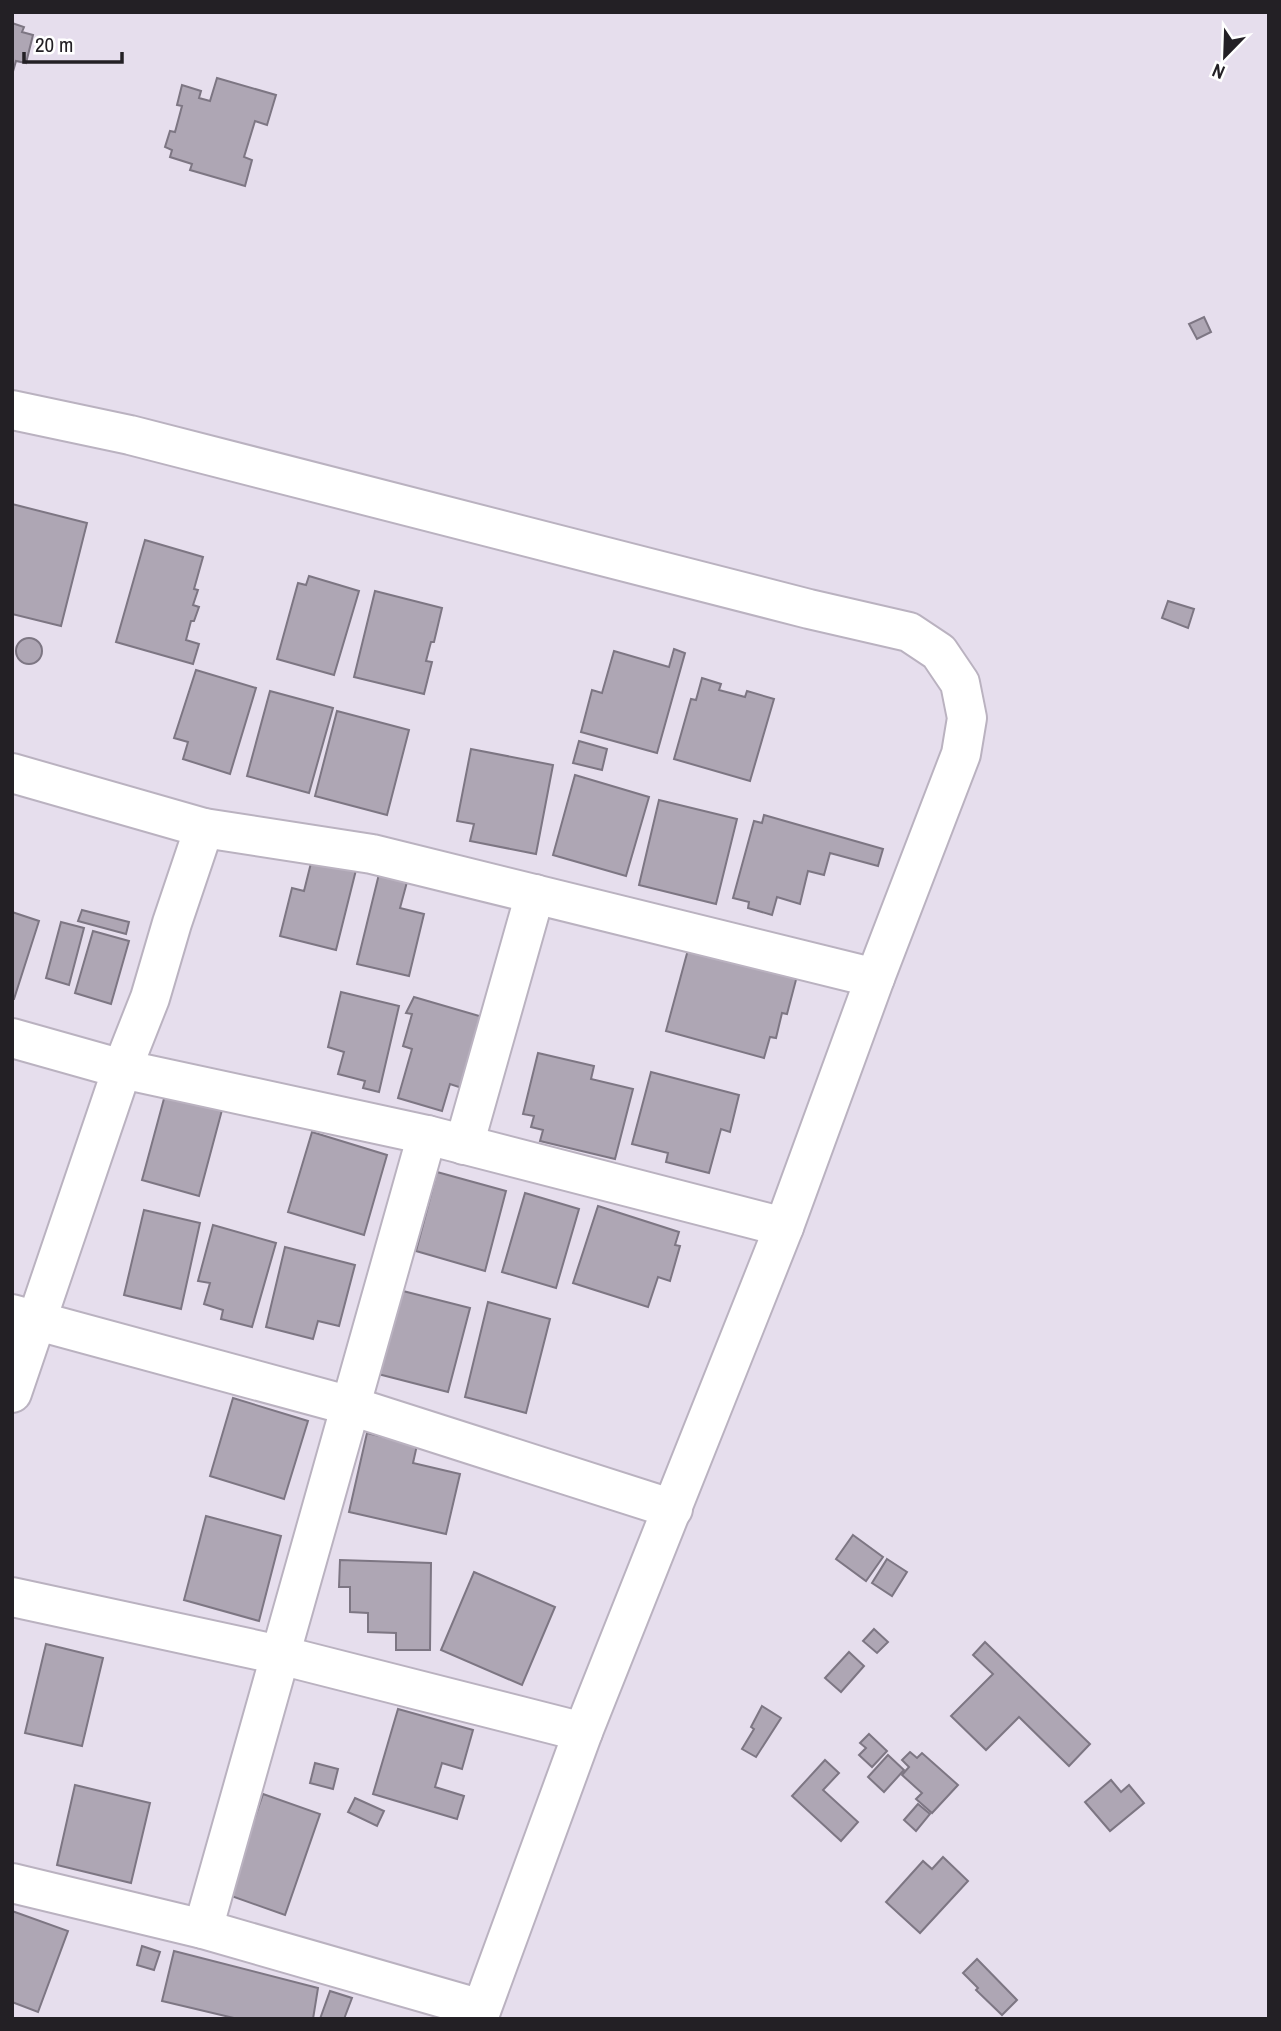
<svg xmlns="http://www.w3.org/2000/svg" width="1281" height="2031" font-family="'Archivo Narrow',sans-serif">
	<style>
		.building { fill: #aea6b4; stroke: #7d7683; stroke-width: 2 }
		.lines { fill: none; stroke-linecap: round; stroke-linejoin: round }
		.street-casing { stroke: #bab2c0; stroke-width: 42 }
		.street { stroke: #fff; stroke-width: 38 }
	</style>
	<rect width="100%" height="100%" fill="#e6deed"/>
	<g class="building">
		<polygon points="12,23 24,27 22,32 33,35 26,63 16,61 12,75"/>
		<polygon points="217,78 276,95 267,125 255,121 244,157 252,160 245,186 190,170 192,164 170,157 172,150 165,147 170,131 175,132 182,106 177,105 182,85 201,91 199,98 210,101"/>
		<polygon points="1204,317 1211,332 1197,339 1189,324"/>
		<polygon points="12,504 87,523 61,626 12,614"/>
		<polygon points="145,540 203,557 194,589 198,590 193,605 199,607 194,621 191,621 186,640 199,644 193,664 116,642"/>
		<polygon points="309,576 359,591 334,675 277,659 298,583 306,585"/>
		<polygon points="375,591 442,608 434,642 431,642 426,661 432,662 424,694 354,677"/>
		<polygon points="1168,601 1194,609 1188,628 1162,618"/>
		<circle cx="29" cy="651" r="13"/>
		<polygon points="674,649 685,653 657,753 581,732 592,690 602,693 614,651 669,667"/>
		<polygon points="196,670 256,688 230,774 183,759 188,742 174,738"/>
		<polygon points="702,678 721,684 719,690 745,697 747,691 774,699 750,781 674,759 691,699 696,700"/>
		<polygon points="270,691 333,708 309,793 247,776"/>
		<polygon points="337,711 409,730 387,815 315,796"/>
		<polygon points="579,741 607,749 602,770 573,763"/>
		<polygon points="471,749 553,765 536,854 470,841 474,824 457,821"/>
		<polygon points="575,775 649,797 626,876 553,855"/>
		<polygon points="659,800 737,819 716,904 639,885"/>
		<polygon points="764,815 883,849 878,866 830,853 824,875 808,871 800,904 777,897 772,915 748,908 749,902 733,898 754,821 762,823"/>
		<polygon points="313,855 357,866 336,950 280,936 292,888 304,891"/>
		<polygon points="379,874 407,882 400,908 424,914 409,976 357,964"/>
		<polygon points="82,910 129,922 126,934 78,921"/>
		<polygon points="12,912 39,921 14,999 12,999"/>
		<polygon points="61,922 84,928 69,985 46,978"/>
		<polygon points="93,931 129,941 111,1004 75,993"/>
		<polygon points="689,946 797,976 787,1014 782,1013 776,1038 770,1037 764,1058 666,1031"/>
		<polygon points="341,992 399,1006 379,1092 363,1088 365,1081 338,1074 344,1052 328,1047"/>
		<polygon points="414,997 486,1018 471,1091 450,1084 442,1111 398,1098 412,1049 403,1046 412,1014 406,1013"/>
		<polygon points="538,1053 594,1066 591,1079 633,1089 615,1159 540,1141 543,1130 531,1127 534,1116 523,1114"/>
		<polygon points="651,1072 739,1095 730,1132 721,1129 709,1173 666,1162 668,1153 632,1144"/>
		<polygon points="165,1095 222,1110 199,1196 142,1180"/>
		<polygon points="312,1132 387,1155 364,1235 288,1212"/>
		<polygon points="437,1172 506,1191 485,1271 416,1251"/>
		<polygon points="525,1193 579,1209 556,1288 502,1272"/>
		<polygon points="598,1206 679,1232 675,1245 680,1246 670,1281 658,1277 648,1307 573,1283"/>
		<polygon points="144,1210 200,1223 181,1309 124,1295"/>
		<polygon points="213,1225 276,1243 252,1327 221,1319 223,1310 204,1304 210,1283 198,1281"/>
		<polygon points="285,1247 355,1265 339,1326 318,1321 313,1339 266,1327"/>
		<polygon points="399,1290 470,1308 448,1392 378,1374"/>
		<polygon points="488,1302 550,1319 526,1413 465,1397"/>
		<polygon points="233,1398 308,1421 284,1499 210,1476"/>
		<polygon points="367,1433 417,1445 413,1463 460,1474 446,1534 349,1512"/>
		<polygon points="206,1516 281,1536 259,1621 184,1600"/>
		<polygon points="853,1535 883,1557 866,1581 836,1559"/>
		<polygon points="887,1559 907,1572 892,1596 872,1583"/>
		<polygon points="340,1560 431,1563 430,1650 396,1650 396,1633 368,1632 368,1613 350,1612 350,1587 339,1587"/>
		<polygon points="474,1572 555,1607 522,1685 441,1650"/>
		<polygon points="874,1629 888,1642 877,1653 863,1641"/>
		<polygon points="985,1642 1090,1744 1069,1766 1019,1717 986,1750 951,1716 993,1674 973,1655"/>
		<polygon points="46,1644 103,1658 82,1746 25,1733"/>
		<polygon points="849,1652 864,1666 841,1692 825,1678"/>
		<polygon points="762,1706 781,1718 756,1757 742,1749 754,1729 751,1727"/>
		<polygon points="398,1709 473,1730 462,1769 442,1763 435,1787 464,1796 457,1819 373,1794"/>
		<polygon points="869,1734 887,1751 872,1767 859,1755 866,1748 860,1743"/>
		<polygon points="910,1752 917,1758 922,1753 958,1785 932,1813 916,1799 922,1793 902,1775 909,1767 902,1760"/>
		<polygon points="888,1755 904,1770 884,1792 868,1777"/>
		<polygon points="825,1760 839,1773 823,1790 858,1822 841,1841 792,1796"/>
		<polygon points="315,1763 338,1769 333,1789 310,1783"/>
		<polygon points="1111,1780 1121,1792 1129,1785 1144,1803 1110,1831 1085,1802"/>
		<polygon points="75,1785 150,1803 131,1883 57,1865"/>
		<polygon points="263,1794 320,1814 285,1915 209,1888 247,1841"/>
		<polygon points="355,1798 384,1811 377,1826 348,1812"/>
		<polygon points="918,1804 930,1814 916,1831 904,1820"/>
		<polygon points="943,1857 968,1881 920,1933 886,1902 923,1861 932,1869"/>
		<polygon points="12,1911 68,1931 38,2012 12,2002"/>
		<polygon points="142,1946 160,1952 154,1970 137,1965"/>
		<polygon points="174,1951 318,1988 313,2019 238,2019 162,2001"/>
		<polygon points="977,1959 1017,2000 1002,2015 976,1990 978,1988 963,1973"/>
		<polygon points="330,1991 352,1998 344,2019 320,2019"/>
	</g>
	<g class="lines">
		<defs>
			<g id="street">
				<polyline points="12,410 130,435 809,609 909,632 939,652 960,683 967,718 961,754 875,978 784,1227 583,1732 478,2019"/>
				<polyline points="12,773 204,828 372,854 875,978"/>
				<polyline points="12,1038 122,1069 427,1135 784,1227"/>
				<polyline points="464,1145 535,894"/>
				<polyline points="12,1314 351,1406 673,1509"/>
				<polyline points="12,1393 122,1069 150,998 172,923 204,828"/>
				<polyline points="12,1597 280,1655 583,1732"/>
				<polyline points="12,1883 203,1929 481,2009"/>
				<polyline points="203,1929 427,1135"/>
			</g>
		</defs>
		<use href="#street" class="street-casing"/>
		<use href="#street" class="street"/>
	</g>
	<rect width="1281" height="2031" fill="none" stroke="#232025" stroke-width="28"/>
	<g transform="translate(1225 56) rotate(203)" stroke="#ffffff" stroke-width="5" paint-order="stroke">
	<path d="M0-5L12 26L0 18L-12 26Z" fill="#232025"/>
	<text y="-10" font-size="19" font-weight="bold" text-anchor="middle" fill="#232025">N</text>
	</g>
	<path d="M24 52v10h98v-10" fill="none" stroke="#232025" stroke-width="3.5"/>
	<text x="35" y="52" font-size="21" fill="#232025" stroke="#ffffff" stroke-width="5" paint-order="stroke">20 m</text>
</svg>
